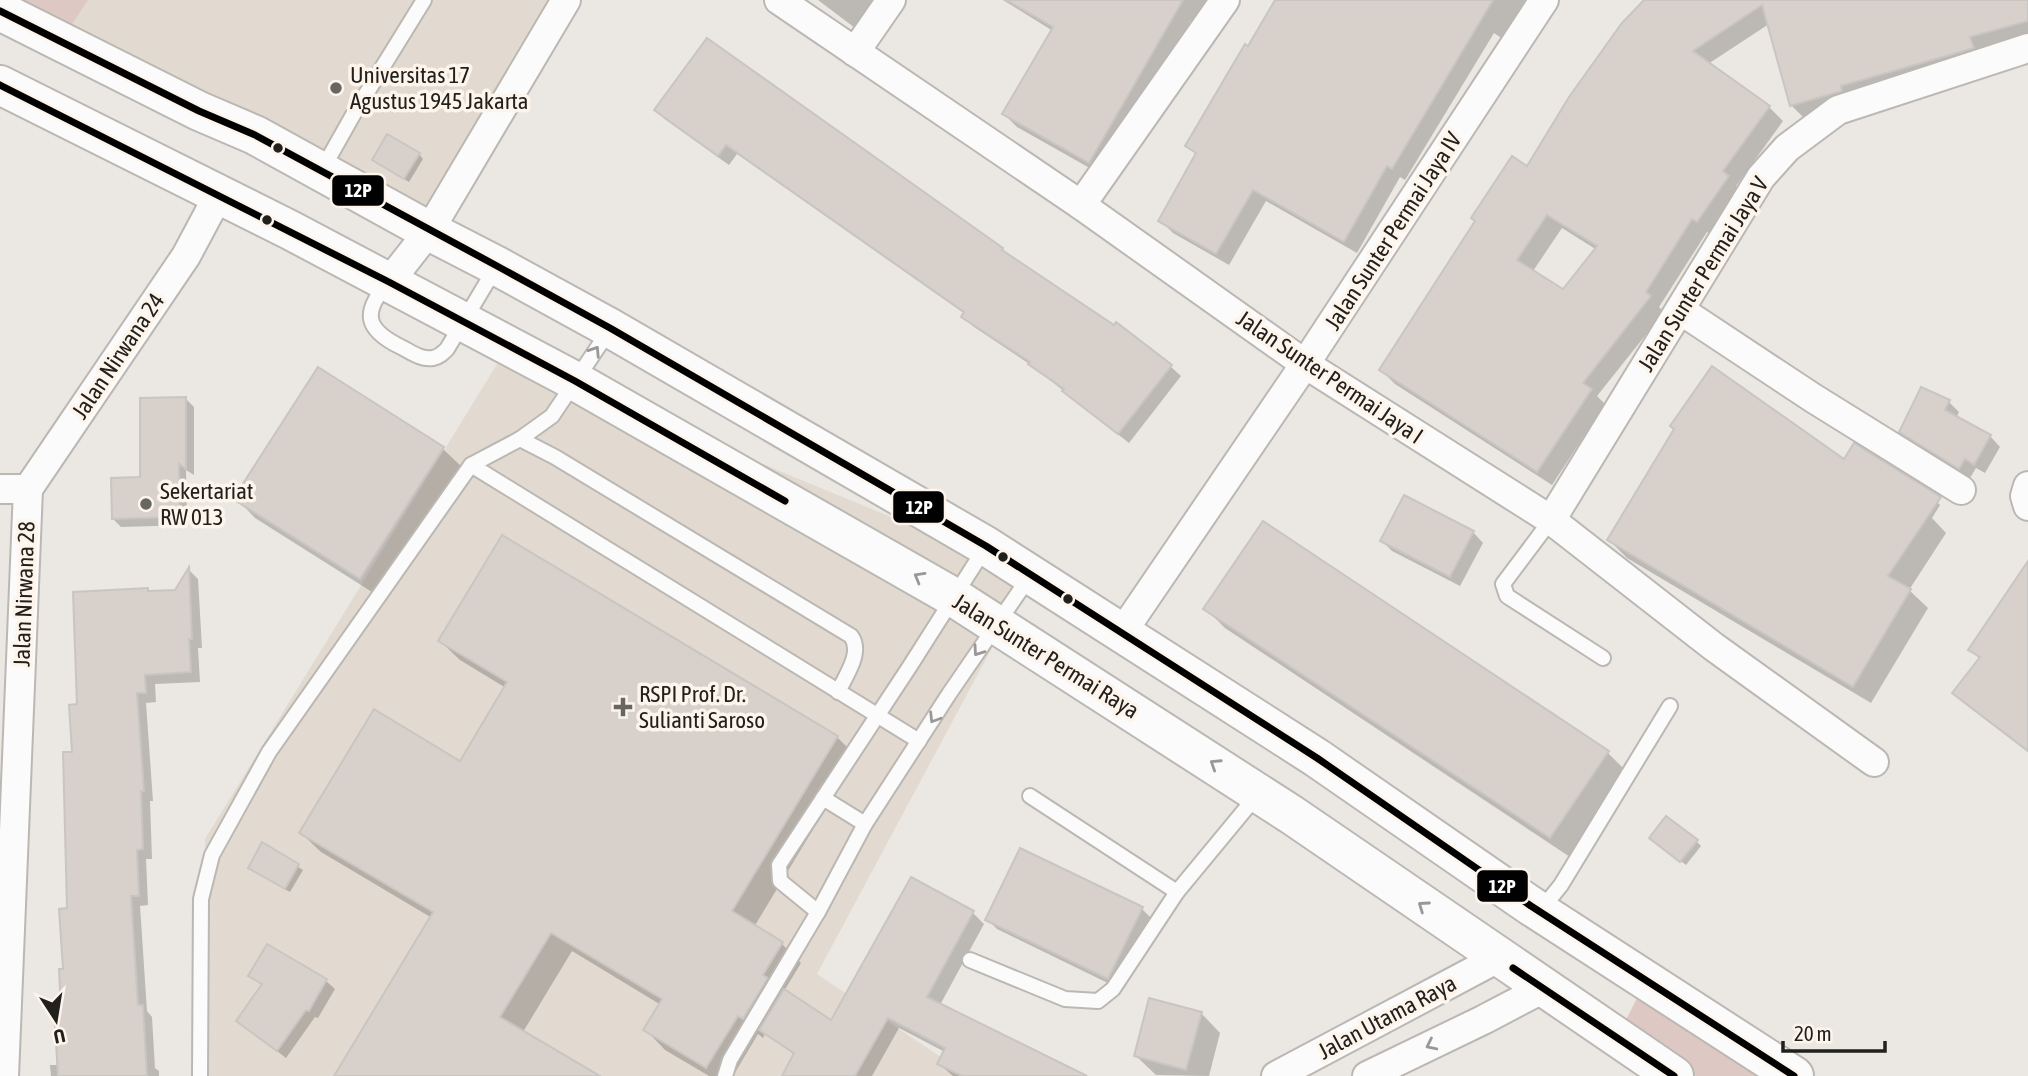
<svg xmlns="http://www.w3.org/2000/svg" width="2028" height="1076" font-family="'Asap Condensed',sans-serif">
	<style>
		.built { fill: #e2dad0 }
		.grass { fill: #ddc8c3 }
		.shadow { fill: #0003; fill-rule: evenodd }
		.building { fill: #d7d0cb; stroke: #c9c5c2; stroke-width: 2; fill-rule: evenodd }
		.lines { fill: none; stroke-linecap: round; stroke-linejoin: round }
		.lane-casing { stroke: #bbb8b4; stroke-width: 18 }
		.street-casing { stroke: #bbb8b4; stroke-width: 32 }
		.secondary-casing { stroke: #bbb8b4; stroke-width: 42 }
		.lane { stroke: #fcfbfb; stroke-width: 14 }
		.street { stroke: #fcfbfb; stroke-width: 28 }
		.secondary { stroke: #fcfbfb; stroke-width: 38 }
		.bus-1-casing { stroke: #fdf5ec; stroke-width: 12 }
		.bus-1 { stroke: #010101; stroke-width: 7 }
		.oneway { stroke: #9a9897 }
		.poi-dot { fill: #686661; stroke: #fdf5ec; stroke-width: 2.5 }
		.bus-dot { fill: #22201c; stroke: #fdf5ec; stroke-width: 2.5 }
		.labels { text-anchor: middle; stroke-width: 7; stroke-linejoin: round; paint-order: stroke }
		.poi-label { font-size: 23px; fill: #22201c; stroke: #fdf5ec; text-anchor: start }
		.street-label { font-size: 23px; fill: #22201c; stroke: #fdf5ec }
		.line-badge { stroke: #fdf5ec; stroke-width: 2.5 }
		.badge-label { font-size: 19px; text-anchor: middle; font-weight: bold; fill: #fff }
	</style>
	<rect width="100%" height="100%" fill="#ebe7e2"/>
	<g class="built">
		<polygon points="0,0 567,0 431,230"/>
		<polygon points="502,356 1031,575 817,974 969,1076 204,1076 205,839"/>
	</g>
	<g class="grass">
		<polygon points="0,0 88,0 61,41"/>
		<polygon points="1637,998 1760,1076 1696,1076 1624,1024"/>
	</g>
	<g class="shadow">
		<polygon points="818,0 882,0 859,31"/>
		<polygon points="1003,0 1207,0 1194,21 1191,20 1102,175 1017,127 1004,114 1053,31"/>
		<polygon points="1277,0 1525,0 1503,39 1494,33 1405,180 1400,177 1357,253 1266,201 1229,265 1173,233 1160,220 1197,155 1187,146"/>
		<path d="M1646,0H2028V39L1806,120L1792,106L1769,24L1708,64L1769,107L1783,121L1736,186L1742,191L1712,235L1707,232L1659,307L1664,312L1597,396L1605,404L1552,485L1395,384L1381,370ZM1562,228L1597,250L1564,292L1533,271Z"/>
		<polygon points="656,110 1009,257 1170,366 1181,376 1129,443 1031,365 974,327 963,317 965,314 737,154 729,165 666,120"/>
		<polygon points="419,154 423,159 409,182 374,160"/>
		<polygon points="319,370 443,449 463,468 380,597 255,518 236,498"/>
		<polygon points="186,399 194,407 194,475 186,470 187,525 121,527 113,519 142,478"/>
		<polygon points="1949,402 1959,412 1956,418 1990,436 2000,447 1985,473 1976,468 1970,478 1911,442 1901,432"/>
		<polygon points="1845,462 1922,487 1940,505 1932,518 1946,533 1909,590 1928,608 1871,703 1627,558 1609,540"/>
		<polygon points="1473,532 1483,543 1460,586 1392,551 1382,541"/>
		<polygon points="189,570 198,579 202,648 198,648 200,682 155,684 156,702 146,703 153,801 150,801 152,859 146,859 148,905 140,906 147,1011 152,1017 155,1068 159,1071 159,1076 51,1076 50,1065 59,1065 68,910 74,753 79,706 148,590 150,593 176,591"/>
		<polygon points="2028,581 2028,752 1965,704 1954,692 1980,659 1970,650"/>
		<polygon points="1206,609 1607,752 1627,772 1570,857 1225,628"/>
		<polygon points="440,641 837,737 857,757 754,927 782,944 801,963 784,991 832,1023 911,879 973,913 984,924 940,1005 1065,1076 953,1076 939,1064 945,1052 899,1028 872,1076 784,1076 795,1055 765,1034 763,1038 758,1034 733,1076 709,1076 665,1050 646,1030 661,1005 572,951 523,1032 596,1076 336,1076 432,918 321,852 301,833 461,763 506,688 460,660"/>
		<polygon points="1696,841 1701,846 1686,865 1656,842"/>
		<polygon points="263,845 303,870 290,892 250,868"/>
		<polygon points="1142,909 1152,919 1118,988 997,929 987,919"/>
		<polygon points="267,946 326,981 335,989 318,1018 315,1017 286,1058 238,1021 263,986 250,975"/>
		<polygon points="1201,1013 1220,1033 1209,1076 1156,1075 1136,1056"/>
	</g>
	<g class="building">
		<polygon points="1006,0 1183,0 1089,163 1002,114 1053,27"/>
		<polygon points="1275,0 1493,0 1392,169 1387,166 1344,242 1253,190 1216,254 1158,221 1196,153 1185,146 1245,44 1248,46"/>
		<path d="M1644,0H2028V21L1970,37L1974,48L1841,86L1842,91L1790,106L1762,5L1693,51L1770,106L1723,171L1729,176L1697,222L1692,219L1646,292L1651,296L1583,383L1592,389L1537,472L1379,370L1475,221L1471,218L1512,156L1527,166L1569,97L1622,23ZM1547,215L1597,246L1563,289L1517,260Z"/>
		<polygon points="707,38 1003,248 1002,250 1114,325 1116,322 1172,365 1118,434 1062,391 1064,389 1028,364 1030,362 961,317 964,312 763,171 726,145 718,156 654,110"/>
		<polygon points="387,134 420,153 404,179 372,160"/>
		<polygon points="1712,366 1844,459 1854,443 1941,497 1888,576 1911,589 1853,687 1607,540 1674,429 1670,426"/>
		<polygon points="318,367 444,447 360,579 233,499"/>
		<polygon points="1921,387 1950,400 1945,410 1991,435 1974,465 1965,459 1959,469 1899,432"/>
		<polygon points="186,397 186,469 179,464 180,517 112,519 111,478 140,477 140,398"/>
		<polygon points="1404,495 1474,531 1450,577 1380,541"/>
		<polygon points="1263,521 1609,751 1550,838 1203,609"/>
		<polygon points="502,535 838,736 732,911 783,942 763,975 768,978 743,1019 738,1016 706,1068 643,1030 662,999 551,933 500,1017 600,1076 334,1076 433,912 299,833 374,709 460,761 507,682 438,641"/>
		<polygon points="2028,561 2028,751 1952,693 1980,657 1968,650"/>
		<polygon points="189,567 192,639 189,639 191,672 145,675 146,693 137,693 144,791 141,791 143,849 137,850 139,896 131,896 138,1005 143,1005 147,1076 58,1076 54,1009 61,1009 59,969 63,969 59,909 67,908 63,752 72,752 69,705 77,704 73,592 148,588 148,591 175,590"/>
		<polygon points="1666,816 1698,840 1680,862 1649,838"/>
		<polygon points="262,842 299,864 285,889 248,868"/>
		<polygon points="1020,848 1143,907 1108,979 985,920"/>
		<polygon points="911,877 974,911 927,997 1087,1076 962,1076 937,1064 945,1048 888,1018 855,1076 782,1076 794,1053 759,1030 784,989 831,1020"/>
		<polygon points="267,944 327,979 309,1011 306,1010 277,1051 236,1021 262,984 248,976"/>
		<polygon points="1149,998 1202,1012 1186,1070 1134,1056"/>
	</g>
	<g class="lines">
		<defs>
			<g id="lane">
				<polyline points="322,170 353,115 424,0"/>
				<path d="M388,283C361,313 366,330 401,347C411,352 421,360 433,358C439,357 443,353 447,349L496,267"/>
				<path d="M520,439L555,457L851,636C863,652 846,675 838,692"/>
				<polyline points="471,465 919,741"/>
				<polyline points="1551,520 1503,584 1507,596 1603,658"/>
				<polyline points="1030,796 1177,892"/>
				<polyline points="823,798 865,824"/>
				<polyline points="1540,911 1561,885 1670,706"/>
				<polyline points="818,912 780,881 779,865 910,666 985,548"/>
				<polyline points="970,960 1065,999 1098,1001 1113,989 1177,892 1258,794"/>
				<polyline points="200,1076 201,899 212,855 269,752 471,465 520,439 552,416 610,329"/>
				<polyline points="725,1076 730,1060 818,912 865,824 949,694 1030,576"/>
			</g>
			<g id="street">
				<polyline points="779,0 1081,205 1305,364 1551,520 1714,647 1874,762"/>
				<polyline points="855,52 891,0"/>
				<polyline points="1081,205 1225,0"/>
				<polyline points="389,282 429,231 566,0"/>
				<polyline points="1680,310 1813,398 1961,490"/>
				<polyline points="2028,486 2025,496 2028,506"/>
				<polyline points="0,489 28,489"/>
				<polyline points="28,489 186,256 218,196"/>
				<polyline points="1551,520 1761,177 1787,148 1838,110 2028,48"/>
				<polyline points="1121,634 1305,364 1544,0"/>
				<polyline points="4,1076 28,489"/>
				<polyline points="1276,1076 1498,958"/>
				<polyline points="1367,1076 1483,1020 1544,988"/>
			</g>
			<g id="secondary">
				<polyline points="0,11 199,111 255,135 429,231 497,266 610,328 986,546 1317,758 1531,906 1794,1076"/>
				<polyline points="0,85 290,230 575,381 955,598 1292,815 1674,1076"/>
			</g>
		</defs>
		<use href="#lane" class="lane-casing"/>
		<use href="#street" class="street-casing"/>
		<use href="#secondary" class="secondary-casing"/>
		<use href="#lane" class="lane"/>
		<use href="#street" class="street"/>
		<use href="#secondary" class="secondary"/>
		<defs>
			<g id="bus-1">
				<polyline points="0,11 199,111 255,135 497,266 610,328 986,546 1317,758 1531,906 1794,1076"/>
				<polyline points="0,85 389,282 575,381 785,501"/>
				<polyline points="1513,968 1674,1076"/>
			</g>
		</defs>
		<use href="#bus-1" class="bus-1-casing"/>
		<use href="#bus-1" class="bus-1"/>
	</g>
	<defs><path id="oneway-chevron" d="M-2-3.5L2.5 0L-2 3.5" fill="none" stroke-width="1.6" stroke-linecap="round" stroke-linejoin="round" transform="scale(1.75)"/></defs>
	<g class="oneway">
		<use href="#oneway-chevron" transform="translate(595 351) rotate(-57)"/>
		<use href="#oneway-chevron" transform="translate(919 577) rotate(-150)"/>
		<use href="#oneway-chevron" transform="translate(978 651) rotate(125)"/>
		<use href="#oneway-chevron" transform="translate(934 718) rotate(122)"/>
		<use href="#oneway-chevron" transform="translate(1215 764) rotate(-147)"/>
		<use href="#oneway-chevron" transform="translate(1423 906) rotate(-145)"/>
		<use href="#oneway-chevron" transform="translate(1431 1045) rotate(154)"/>
	</g>
	<g class="poi-dot">
		<circle cx="336" cy="88" r="7"/>
		<circle cx="146" cy="504" r="7"/>
		<path d="M619.5 696.5h7v7h7v7h-7v7h-7v-7h-7v-7h7z"/>
	</g>
	<g class="bus-dot">
		<circle cx="278" cy="148" r="6"/>
		<circle cx="267" cy="220" r="6"/>
		<circle cx="1003" cy="557" r="6"/>
		<circle cx="1068" cy="599" r="6"/>
	</g>
	<g class="labels">
		<g class="poi-label">
			<text x="350" y="83">Universitas 17<tspan x="350" dy="26">Agustus 1945 Jakarta</tspan></text>
			<text x="160" y="499">Sekertariat<tspan x="160" dy="26">RW 013</tspan></text>
			<text x="639" y="702">RSPI Prof. Dr.<tspan x="639" dy="26">Sulianti Saroso</tspan></text>
		</g>
		<g class="street-label">
			<text transform="translate(1393 231) rotate(-57)" y="8">Jalan Sunter Permai Jaya IV</text>
			<text transform="translate(1703 274) rotate(-58)" y="8">Jalan Sunter Permai Jaya V</text>
			<text transform="translate(118 356) rotate(-56)" y="8">Jalan Nirwana 24</text>
			<text transform="translate(1330 377) rotate(34)" y="8">Jalan Sunter Permai Jaya I</text>
			<text transform="translate(24 594) rotate(-88)" y="8">Jalan Nirwana 28</text>
			<text transform="translate(1046 656) rotate(32)" y="8">Jalan Sunter Permai Raya</text>
			<text transform="translate(1387 1017) rotate(-28)" y="8">Jalan Utama Raya</text>
		</g>
	</g>
	<g class="line-badge">
		<rect x="331" y="174" width="54" height="33" rx="7" fill="#010101"/>
		<rect x="892" y="490" width="53" height="34" rx="7" fill="#010101"/>
		<rect x="1476" y="869" width="53" height="34" rx="7" fill="#010101"/>
	</g>
	<g class="badge-label">
		<text x="358" y="197">12P</text>
		<text x="919" y="514">12P</text>
		<text x="1502" y="893">12P</text>
	</g>
	<g transform="translate(56 1020) rotate(168)" stroke="#fdf5ec" stroke-width="5" paint-order="stroke">
	<path d="M0-5L12 26L0 18L-12 26Z" fill="#22201c"/>
	<text y="-10" font-size="19" font-weight="bold" text-anchor="middle" fill="#22201c">U</text>
	</g>
	<path d="M1783 1041v10h102v-10" fill="none" stroke="#22201c" stroke-width="3.5"/>
	<text x="1794" y="1041" font-size="21" fill="#22201c" stroke="#fdf5ec" stroke-width="5" paint-order="stroke">20 m</text>
</svg>
